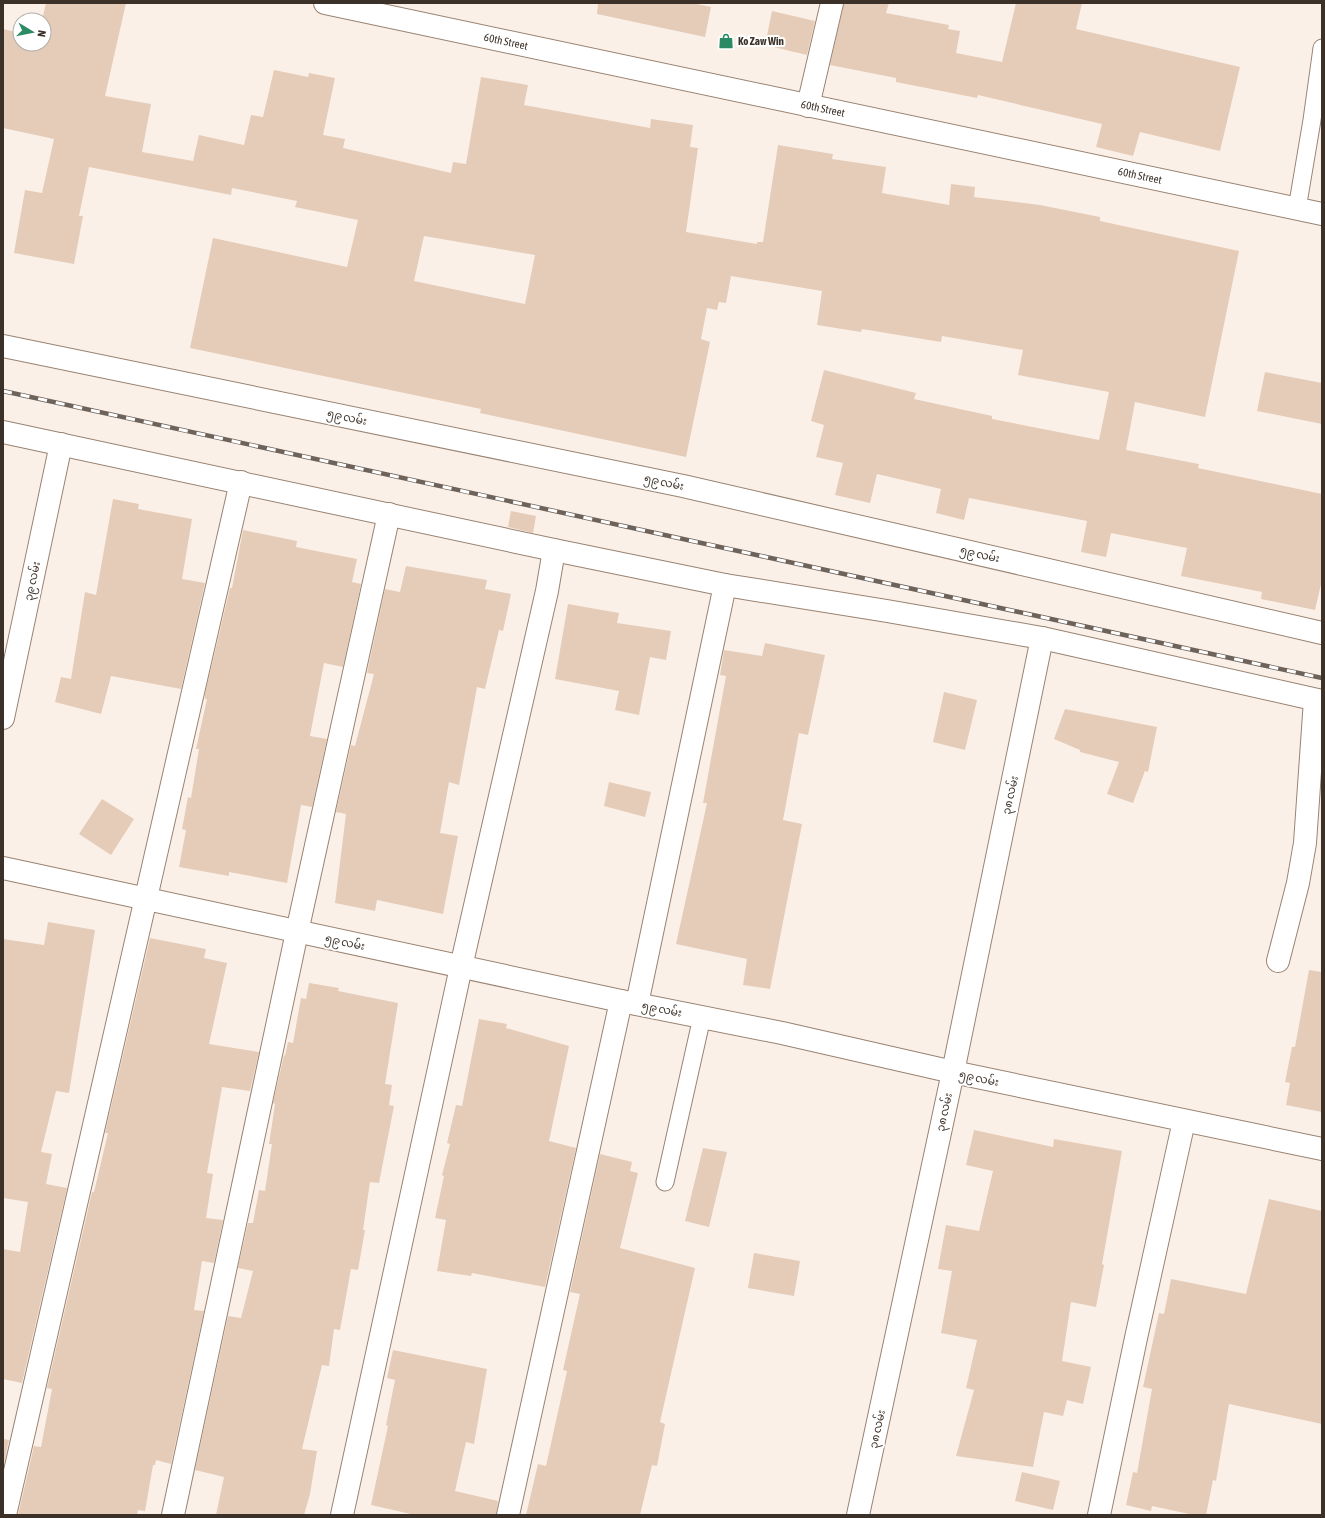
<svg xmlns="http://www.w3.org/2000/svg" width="1325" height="1518" font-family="'Asap Condensed','Noto Sans Myanmar',sans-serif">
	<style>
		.building { fill: #e5ccb8; fill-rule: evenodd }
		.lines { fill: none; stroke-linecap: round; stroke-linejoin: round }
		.lane-casing { stroke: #9a8371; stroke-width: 19 }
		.street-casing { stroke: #9a8371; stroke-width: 24 }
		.lane { stroke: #fff; stroke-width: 17 }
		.street { stroke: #fff; stroke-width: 22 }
		.rail-casing { stroke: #6d635b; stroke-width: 4.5 }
		.rail { stroke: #fff; stroke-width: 3; stroke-dasharray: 9; stroke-linecap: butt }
		.labels { text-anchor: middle; stroke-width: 4; stroke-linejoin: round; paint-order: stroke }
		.poi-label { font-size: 11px; font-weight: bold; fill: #3b3129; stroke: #fff; text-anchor: start }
		.street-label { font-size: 11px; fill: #3b3129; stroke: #fff }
	</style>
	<rect width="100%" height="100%" fill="#fbf0e8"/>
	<g class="building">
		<path d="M46,3H126L105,96L151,104L142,152L193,161L199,135L244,145L251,115L263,117L274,70L308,77L309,73L335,78L323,135L345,139L343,148L451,173L453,162L466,164L481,77L528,85L524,105L650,128L651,119L693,125L690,147L698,148L686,232L757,244V242H763L778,145L833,154L832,159L886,167L882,193L949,205L951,184L975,187L974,197L1040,205L1100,217V221L1239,251L1205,417L1135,402L1126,450L1199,464L1198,468L1322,494V580L1315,610L1261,599L1262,592L1181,576L1187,548L1111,533L1106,557L1081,552L1087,521L969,498L964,520L936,513L941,489L877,474L870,503L835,495L843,463L816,457L824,425L811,421L824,370L916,393L914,399L992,416V419L1099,440L1109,392L1018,375L1023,350L942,336L941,342L862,329L861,332L817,325L822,291L731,276L726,303L719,302L717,310L707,308L701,339L710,342L686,457L480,413L481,409L190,348L213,238L347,267L358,220L295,207L297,201L232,188L231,195L89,167L79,216H83L74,264L14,253L25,190L42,193L54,139L3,128V29L20,33V44H44V20H42ZM424,236L535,255L525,304L414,281Z"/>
		<polygon points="598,3 692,3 711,7 705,37 597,14"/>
		<polygon points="844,3 889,3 886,13 949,25 948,29 960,31 956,53 1002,62 1016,3 1082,3 1076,29 1240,67 1220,151 1140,132 1133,156 1096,147 1102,124 978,95 977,98 896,82 896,78 830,65"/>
		<polygon points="772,11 815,21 807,55 765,45"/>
		<polygon points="1265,372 1322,383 1322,424 1257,411"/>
		<polygon points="113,499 139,504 138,509 192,519 182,579 205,583 181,689 111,676 101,714 55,702 61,677 71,679 85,592 96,595"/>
		<polygon points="511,511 536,516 533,533 508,527"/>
		<polygon points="243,530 297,541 296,547 357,559 352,582 361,584 343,667 324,663 310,736 327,739 312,807 301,805 287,883 229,872 229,876 179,867 186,830 182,829 188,797 191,798 199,749 196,749 207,699 205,699 205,694 230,588 232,588"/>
		<polygon points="406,566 487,580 485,589 511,594 503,631 499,630 485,689 477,687 459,785 449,782 440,833 458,836 443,914 377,900 375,911 335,903 346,814 336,812 351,745 355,746 374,674 367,673 385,589 400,592"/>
		<polygon points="568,604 619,613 617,623 671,631 666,660 650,657 639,715 615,710 619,691 555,679"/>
		<polygon points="765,643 825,655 808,735 799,733 783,820 802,824 770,989 743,985 747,959 676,944 707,803 703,803 726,676 720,675 724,650 762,656"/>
		<polygon points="944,692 977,700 965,750 933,742"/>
		<polygon points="1065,709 1157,727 1148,772 1145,771 1133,803 1107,794 1119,762 1080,752 1080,750 1054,739"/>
		<polygon points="609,782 651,792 645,817 604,806"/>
		<polygon points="102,799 134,819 111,855 79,834"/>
		<polygon points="48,922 95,930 69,1093 56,1091 41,1152 52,1154 46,1184 67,1188 22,1383 3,1379 3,1249 20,1252 28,1202 3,1198 3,939 44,945"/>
		<polygon points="150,938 206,949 204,958 227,963 209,1044 259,1052 250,1091 222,1087 207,1173 213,1174 206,1218 223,1220 214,1263 202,1261 194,1310 204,1311 171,1464 156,1460 155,1465 153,1465 145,1511 138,1510 137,1515 18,1515 34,1446 41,1447 52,1389 47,1388 92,1192 94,1192 108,1133 105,1133"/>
		<polygon points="1309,970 1322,972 1322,1112 1286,1105 1290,1083 1285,1082 1292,1047 1295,1047"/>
		<polygon points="309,983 339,988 338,991 398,1003 385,1084 392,1085 389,1105 394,1106 379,1183 370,1182 363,1230 365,1230 358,1270 351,1269 340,1330 334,1329 329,1366 322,1365 302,1449 317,1451 310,1494 304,1515 216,1515 224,1477 195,1470 228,1316 241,1318 253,1271 238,1268 248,1223 253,1223 259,1190 265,1191 272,1144 269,1144 275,1104 273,1103 284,1055 285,1056 288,1042 293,1043 301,998 306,999"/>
		<polygon points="479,1019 507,1024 506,1028 569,1046 549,1141 576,1148 545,1287 472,1273 471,1276 437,1271 446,1220 435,1218 444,1176 442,1175 450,1144 447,1143 456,1105 462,1106"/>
		<polygon points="974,1130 1053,1147 1054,1139 1122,1151 1102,1264 1104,1265 1096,1307 1071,1302 1062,1361 1091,1367 1083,1404 1067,1400 1063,1416 1044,1412 1033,1467 956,1456 974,1390 966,1388 977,1340 941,1333 952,1271 938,1269 946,1225 979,1231 993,1171 966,1165"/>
		<polygon points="703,1148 727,1152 709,1227 685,1221"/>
		<polygon points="600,1154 632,1162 630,1171 638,1173 620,1248 695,1268 660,1422 665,1424 657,1466 652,1465 640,1515 526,1515 538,1464 546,1466 567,1371 563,1370 580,1294 570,1292"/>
		<polygon points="1269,1199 1322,1211 1322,1424 1229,1404 1216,1481 1213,1480 1206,1515 1194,1515 1152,1506 1151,1511 1126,1505 1133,1472 1137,1473 1152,1389 1143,1387 1159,1313 1164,1314 1171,1279 1246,1294"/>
		<polygon points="754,1253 800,1261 794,1296 748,1288"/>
		<polygon points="393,1350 487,1369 474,1444 466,1442 455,1491 498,1501 496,1515 415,1515 371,1505 388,1426 386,1425 395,1380 387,1378"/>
		<polygon points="3,1439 9,1440 3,1468"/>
		<polygon points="1022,1472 1060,1481 1053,1510 1015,1501"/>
	</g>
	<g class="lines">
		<defs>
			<g id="lane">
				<polyline points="1297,209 1312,120 1322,48"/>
				<polyline points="665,1182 702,1017"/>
			</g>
			<g id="street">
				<path id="s1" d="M325,3L1322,214"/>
				<polyline points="808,106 832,3"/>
				<polyline points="3,346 683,486 1322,633"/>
				<polyline points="3,432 554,550 725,585 887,611 1042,638 1322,701"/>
				<polyline points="3,718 61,444"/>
				<polyline points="3,868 621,1001 782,1033 953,1072 1322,1149"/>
				<polyline points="1278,961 1298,883 1305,843 1315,700"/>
				<polyline points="637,1004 725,585"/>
				<polyline points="5,1515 241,482"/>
				<polyline points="173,1515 297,932 389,514"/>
				<polyline points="342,1515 461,967 547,591 554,550"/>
				<polyline points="508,1515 621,1001"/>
				<polyline points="858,1515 953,1072 1042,638"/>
				<polyline points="1099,1515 1136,1338 1184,1121"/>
			</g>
		</defs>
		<use href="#lane" class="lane-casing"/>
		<use href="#street" class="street-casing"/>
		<use href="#lane" class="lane"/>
		<use href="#street" class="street"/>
		<defs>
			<polyline id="rail" points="3,391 1322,678"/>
		</defs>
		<use href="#rail" class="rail-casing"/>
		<use href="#rail" class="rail"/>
	</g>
	<defs>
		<symbol id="shop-bare" viewBox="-9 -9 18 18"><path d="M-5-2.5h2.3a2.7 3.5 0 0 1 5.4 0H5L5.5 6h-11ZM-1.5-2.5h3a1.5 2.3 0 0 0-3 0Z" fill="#2a8a63" stroke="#fff" stroke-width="2.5" paint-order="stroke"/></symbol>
	</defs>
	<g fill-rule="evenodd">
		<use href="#shop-bare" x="715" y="30" width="22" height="22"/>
	</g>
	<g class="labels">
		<g class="poi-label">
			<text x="738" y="45">Ko Zaw Win</text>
		</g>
		<g class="street-label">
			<text dy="4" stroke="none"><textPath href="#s1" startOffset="185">60th Street</textPath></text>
			<text dy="4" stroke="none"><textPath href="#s1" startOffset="509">60th Street</textPath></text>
			<text dy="4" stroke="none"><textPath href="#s1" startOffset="833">60th Street</textPath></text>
			<text transform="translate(347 417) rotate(12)" y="4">၅၉ လမ်း</text>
			<text transform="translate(664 482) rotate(12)" y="4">၅၉ လမ်း</text>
			<text transform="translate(980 554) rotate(13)" y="4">၅၉ လမ်း</text>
			<text transform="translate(32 581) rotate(-78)" y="4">၃၉ လမ်း</text>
			<text transform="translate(1010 795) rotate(-78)" y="4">၃၈ လမ်း</text>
			<text transform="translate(345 942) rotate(12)" y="4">၅၉ လမ်း</text>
			<text transform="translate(662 1009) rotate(11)" y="4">၅၉ လမ်း</text>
			<text transform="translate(979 1078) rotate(12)" y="4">၅၉ လမ်း</text>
			<text transform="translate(944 1112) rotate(-78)" y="4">၃၈ လမ်း</text>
			<text transform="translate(877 1429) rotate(-78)" y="4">၃၈ လမ်း</text>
		</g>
	</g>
	<rect width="1325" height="1518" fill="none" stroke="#3b3129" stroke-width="8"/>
	<g transform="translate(32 32) rotate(100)"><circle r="19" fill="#ffffff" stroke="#b1ada9"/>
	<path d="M0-3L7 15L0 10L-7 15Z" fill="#2a8a63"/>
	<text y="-6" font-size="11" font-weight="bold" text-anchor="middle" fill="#3b3129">N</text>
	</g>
</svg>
